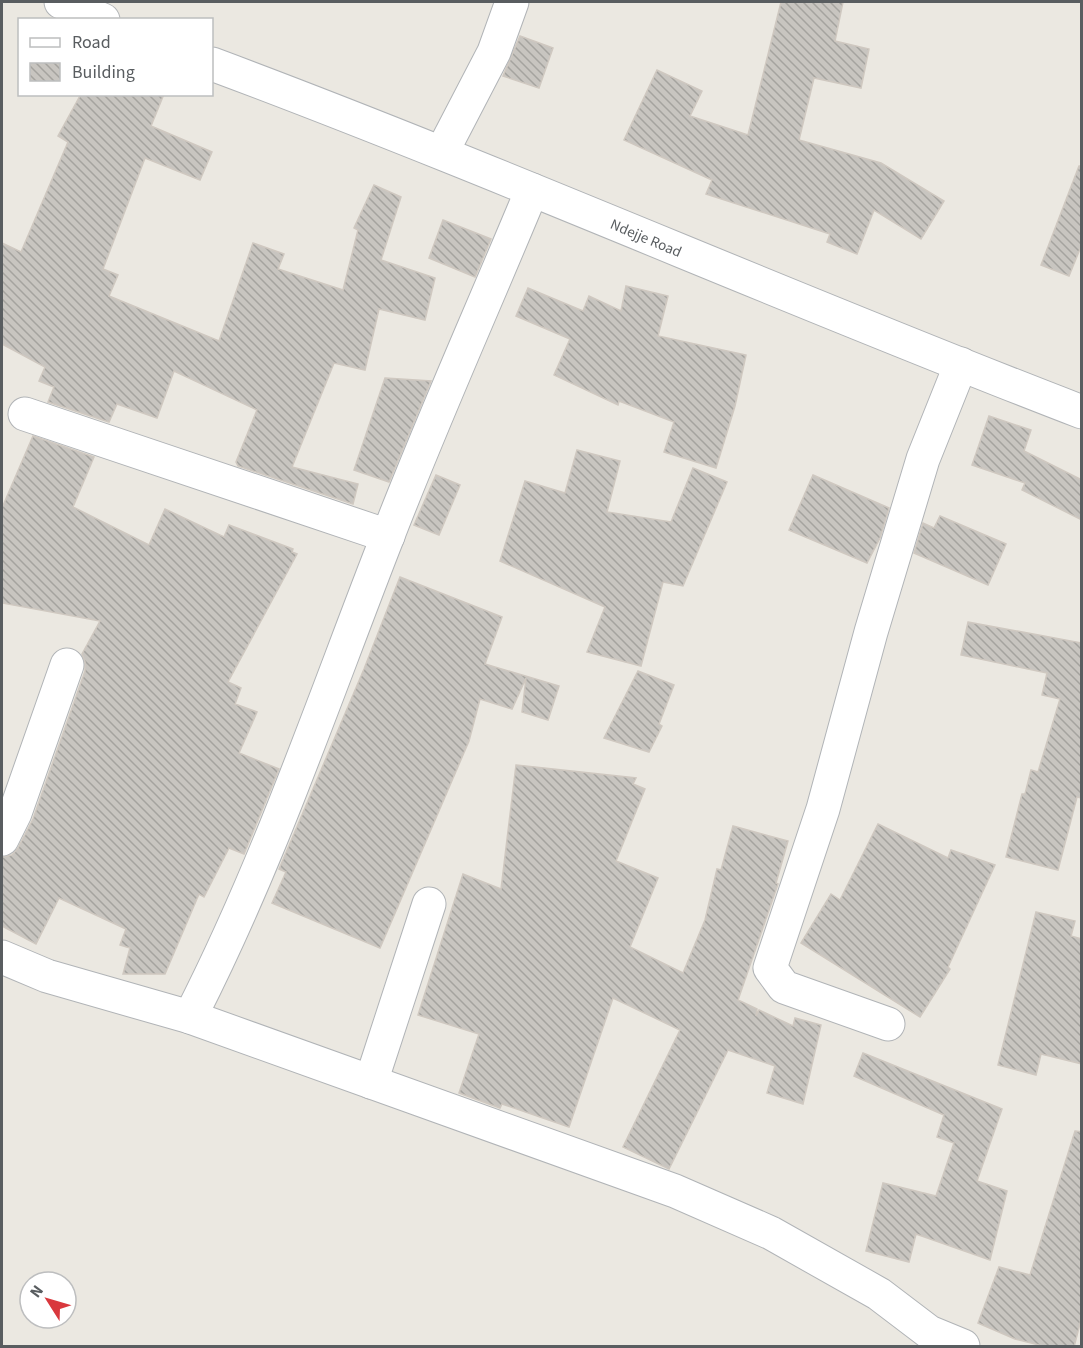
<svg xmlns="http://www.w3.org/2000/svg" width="1083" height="1348" font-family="'Source Sans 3',sans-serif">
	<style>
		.building { fill: url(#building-back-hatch); stroke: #cfc8c0; stroke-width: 1.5 }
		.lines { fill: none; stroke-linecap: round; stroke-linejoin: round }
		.minor-casing { stroke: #b1b4b7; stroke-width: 35 }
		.minor { stroke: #fff; stroke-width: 33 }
		.labels { text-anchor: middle; stroke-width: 4.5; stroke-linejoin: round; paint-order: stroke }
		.street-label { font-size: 15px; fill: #595d60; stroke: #fff }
	</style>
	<defs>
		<pattern id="building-back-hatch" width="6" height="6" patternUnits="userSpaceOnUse" patternTransform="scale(1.5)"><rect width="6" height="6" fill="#c8c5c0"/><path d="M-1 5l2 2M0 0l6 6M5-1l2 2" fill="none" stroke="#a5a39f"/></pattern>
	</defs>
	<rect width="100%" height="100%" fill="#ebe8e1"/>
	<g class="building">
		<polygon points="781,2 843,2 835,41 869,49 861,88 814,78 799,140 881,163 944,201 921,239 874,210 857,254 827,242 830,234 706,194 712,180 624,140 657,70 702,91 690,116 748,135"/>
		<polygon points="520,36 553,48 539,88 503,76"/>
		<polygon points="81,94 164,94 151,126 212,152 200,180 145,158 103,269 118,275 109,296 219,341 253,243 284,254 278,269 343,290 358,230 354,228 374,185 401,197 381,260 435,278 425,320 379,309 365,370 334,363 292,467 358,484 353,504 238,466 236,462 257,410 174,371 157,418 117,404 109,422 48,402 54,387 39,381 45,367 2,344 2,243 21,252 68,142 58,136"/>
		<polygon points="1079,166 1082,166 1082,244 1069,276 1041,265"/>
		<polygon points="443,220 491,239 475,277 429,258"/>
		<polygon points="626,286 668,296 658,336 746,355 735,406 716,468 664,452 674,422 619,401 618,405 554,375 570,339 516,316 528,288 583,311 589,296 621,311"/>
		<polygon points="385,378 431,381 389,482 354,470"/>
		<polygon points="989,416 1031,430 1024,451 1082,480 1082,520 1022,490 1025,483 972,465"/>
		<polygon points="33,436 94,457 73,507 149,545 165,509 224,537 229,525 293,549 292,552 297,554 228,682 241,688 235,704 257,712 239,753 279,769 244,854 229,848 204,897 199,894 165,974 123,974 130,948 120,945 126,929 59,898 36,944 2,926 2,857 12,855 18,848 33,819 85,671 85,662 82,654 100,621 2,603 2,508"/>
		<polygon points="577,450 620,461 607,512 671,522 693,468 727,482 683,586 663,582 641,666 587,652 605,607 500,561 525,481 565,493"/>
		<polygon points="436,475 460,485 439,535 414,525"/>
		<polygon points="813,475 889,508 880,538 867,563 789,530"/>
		<polygon points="940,516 1006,544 988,585 914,553 923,523 934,528"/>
		<polygon points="400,577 502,617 485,664 559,686 548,720 522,712 526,678 512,709 480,699 469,741 380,948 272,903 286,872 279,869 364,669"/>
		<polygon points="968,622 1082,643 1082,798 1077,797 1058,870 1006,857 1022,794 1025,794 1031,770 1038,772 1060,699 1042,695 1047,673 961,655"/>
		<polygon points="638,671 674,685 659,724 662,726 649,752 604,738"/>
		<polygon points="516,765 636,778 633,784 645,789 616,861 658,878 630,947 683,973 705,920 717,869 721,870 733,826 788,841 776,883 778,884 738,1000 757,1009 756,1016 759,1010 793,1026 795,1018 821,1025 803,1104 767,1093 775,1066 728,1050 669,1169 623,1147 680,1030 613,998 569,1127 502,1104 500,1108 459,1093 479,1034 418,1015 463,874 501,889"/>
		<polygon points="878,824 948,858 951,850 995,865 948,967 950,969 920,1017 801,943 831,894 840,900"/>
		<polygon points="1036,912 1075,921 1071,936 1082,939 1082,1064 1041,1054 1036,1075 998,1065"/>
		<polygon points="863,1053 1002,1109 977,1181 1007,1191 990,1260 916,1234 909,1262 866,1251 883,1183 936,1196 954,1143 937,1137 944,1115 854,1076"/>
		<polygon points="1075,1131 1082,1132 1082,1316 1074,1347 1047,1347 1015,1339 978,1323 999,1267 1030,1275"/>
	</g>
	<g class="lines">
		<defs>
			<g id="minor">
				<polyline points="61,2 103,20"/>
				<path d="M212,64C504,173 790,300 1082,412"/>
				<polyline points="442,152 494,52 512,2"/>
				<polyline points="25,414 388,536"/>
				<polyline points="2,839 15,813 67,665"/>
				<polyline points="2,957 47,976 190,1017 675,1191 771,1233 879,1294 929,1332 963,1346"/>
				<path d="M190,1017C269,863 324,699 387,538C432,421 484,306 532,190"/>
				<polyline points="888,1024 784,987 770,968 823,809 871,632 923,459 961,364"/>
				<polyline points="371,1082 429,904"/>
			</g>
		</defs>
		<use href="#minor" class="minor-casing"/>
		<use href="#minor" class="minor"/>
	</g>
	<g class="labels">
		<g class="street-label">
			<text transform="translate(646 238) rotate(23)" y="5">Ndejje Road</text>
		</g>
	</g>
	<rect width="1083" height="1348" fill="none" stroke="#595d60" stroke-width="6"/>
	<rect x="18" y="18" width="195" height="78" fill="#ffffff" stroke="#bdbebf" stroke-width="1.5"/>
	<rect x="30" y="38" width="30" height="9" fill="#ffffff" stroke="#bdbebf" stroke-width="1.5"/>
	<text x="72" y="48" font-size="18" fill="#595d60">Road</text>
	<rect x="30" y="63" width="30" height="18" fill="url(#building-back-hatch)" stroke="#bdbebf" stroke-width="1.5"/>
	<text x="72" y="78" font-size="18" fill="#595d60">Building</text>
	<g transform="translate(48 1300) rotate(307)"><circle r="28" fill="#ffffff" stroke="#bdbebf" stroke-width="1.5"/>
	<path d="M0-4.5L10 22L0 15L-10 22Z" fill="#d9383d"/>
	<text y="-9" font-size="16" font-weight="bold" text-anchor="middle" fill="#595d60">N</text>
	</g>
</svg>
